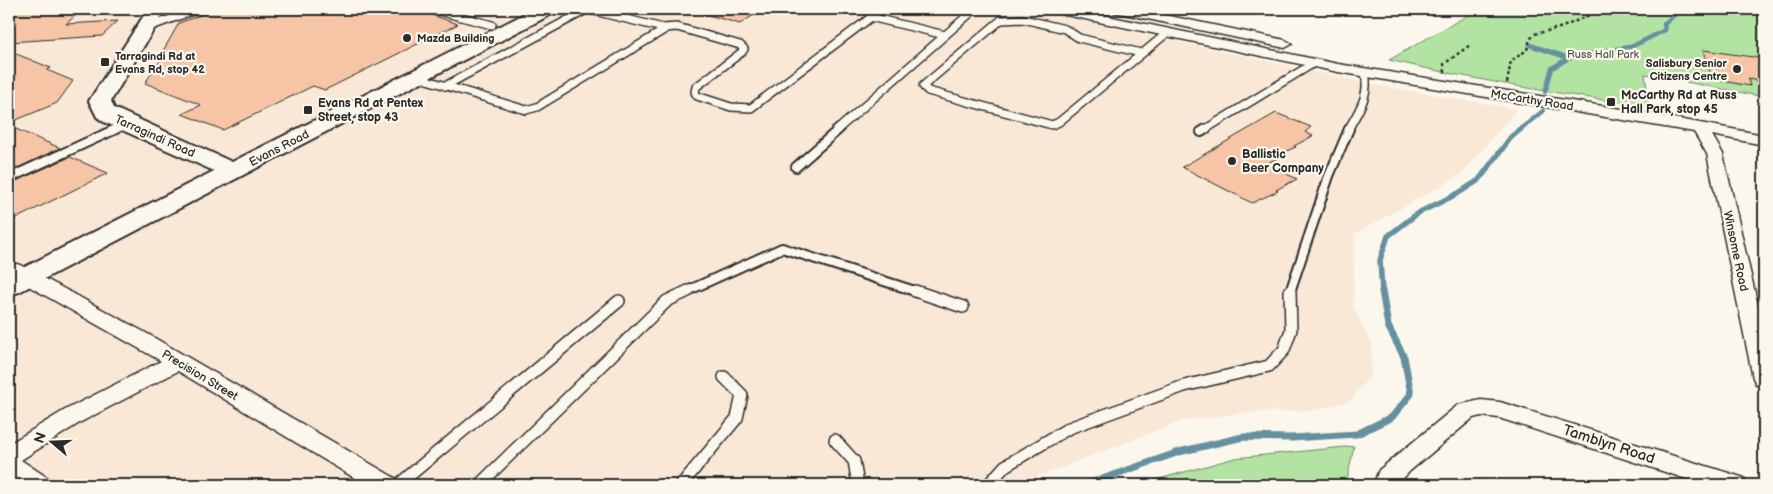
<svg xmlns="http://www.w3.org/2000/svg" width="1773" height="494" font-family="'Balsamiq Sans',sans-serif">
	<style>
		.built { fill: #fae8d7 }
		.green { fill: #b2e3a3; stroke: #6e8767 }
		.lines { fill: none; stroke-linecap: round; stroke-linejoin: round }
		.stream-far2 { stroke: #65909f; stroke-width: 4.5 }
		.stream-far1 { stroke: #65909f; stroke-width: 5.5 }
		.stream { stroke: #65909f; stroke-width: 7 }
		.building { fill: #f6c5a6; stroke: #2b2b2b }
		.lane-far2-casing { stroke: #2b2b2b; stroke-width: 10 }
		.lane-far1-casing { stroke: #2b2b2b; stroke-width: 12 }
		.lane-casing { stroke: #2b2b2b; stroke-width: 14 }
		.street-casing { stroke: #2b2b2b; stroke-width: 3 }
		.secondary-casing { stroke: #2b2b2b; stroke-width: 4 }
		.path { stroke: #2b2b2b; stroke-width: 2.5; stroke-dasharray: 3 3; stroke-linecap: butt }
		.lane-far2 { stroke: #fbf7ec; stroke-width: 7 }
		.lane-far1 { stroke: #fbf7ec; stroke-width: 8 }
		.lane { stroke: #fbf7ec; stroke-width: 11 }
		.street { fill: #fbf7ec; fill-rule: evenodd }
		.secondary { fill: #fbf7ec; fill-rule: evenodd }
		.poi-dot { fill: #2b2b2b; stroke: #fbf7ec; stroke-width: 2 }
		.labels { text-anchor: middle; stroke-width: 4.5; stroke-linejoin: round; paint-order: stroke }
		.far-poi-label { font-size: 11px; font-weight: bold; fill: #2b2b2b; stroke: #fbf7ec; text-anchor: start }
		.far-park-label { font-size: 11px; fill: #4d5949; stroke: #fbf7ec }
		.poi-label { font-size: 12px; font-weight: bold; fill: #2b2b2b; stroke: #fbf7ec; text-anchor: start }
		.street-label { font-size: 12px; fill: #2b2b2b; stroke: #fbf7ec }
		.near-street-label { font-size: 15px; fill: #2b2b2b; stroke: #fbf7ec }
	</style>
	<rect width="100%" height="100%" fill="#fbf7ec"/>
	<filter id="ink" filterUnits="userSpaceOnUse"><feTurbulence type="fractalNoise" baseFrequency=".02" numOctaves="2"/><feDisplacementMap in="SourceGraphic" scale="10" xChannelSelector="R" yChannelSelector="G"/><feConvolveMatrix kernelMatrix="1 2 1 2 8 2 1 2 1" color-interpolation-filters="sRGB"/></filter>
	<g filter="url(#ink)">
		<polygon class="built" points="9,9 1029,9 1376,85 1517,109 1462,174 1355,234 1353,306 1372,345 1371,374 1350,401 1314,410 1243,413 1182,421 1034,478 1023,485 9,485"/>
		<g class="green">
			<path d="M1479,9H1764V97L1645,74L1649,106C1561,95 1475,80 1389,60Z"/>
			<polygon points="1354,446 1346,485 1137,485 1235,458"/>
		</g>
		<g class="lines">
			<g class="stream-far2">
				<polyline points="1530,45 1569,58"/>
				<polyline points="1545,92 1552,68 1569,58 1633,46 1665,30 1664,24 1681,9"/>
				<polyline points="1519,130 1543,111"/>
			</g>
			<polyline class="stream-far1" points="1382,292 1380,260 1388,236 1418,213 1457,194 1479,180 1511,137 1521,129"/>
			<polyline class="stream" points="1085,485 1179,452 1243,437 1292,438 1357,434 1392,417 1411,394 1404,357 1388,326 1382,291"/>
		</g>
		<g class="building">
			<polygon points="9,9 83,9 66,24 118,21 102,36 9,42"/>
			<polygon points="216,9 332,9 343,12 351,9 426,9 429,14 458,24 325,90 313,86 223,130 182,114 201,105 145,83 166,52 163,51 179,23"/>
			<polygon points="701,9 763,9 740,24 701,13"/>
			<polygon points="1703,50 1760,58 1764,70 1764,82 1748,79 1750,86 1712,79"/>
			<polygon points="9,51 51,68 47,70 73,81 57,103 9,123"/>
			<polygon points="1276,113 1311,127 1305,132 1313,136 1294,146 1296,147 1284,152 1287,153 1266,164 1297,179 1276,190 1278,191 1252,203 1182,167"/>
			<polygon points="9,126 60,148 9,172"/>
			<polygon points="70,157 108,173 9,222 9,184"/>
		</g>
		<g class="lines">
			<defs>
				<g id="lane-far2">
					<polyline points="431,9 492,25"/>
					<polyline points="870,17 945,35"/>
					<polyline points="146,28 198,9"/>
					<polyline points="663,28 677,27 740,45 744,49 742,52 696,87 695,92 697,96 731,107 751,108 882,9"/>
					<polyline points="1141,53 1079,38 1065,29 1023,19 1001,20 923,86 928,91 1052,125 1059,122 1167,33"/>
					<polyline points="417,77 526,110 537,107 664,30 663,28 586,9"/>
					<polyline points="445,86 588,9"/>
					<polyline points="114,130 128,124"/>
					<polyline points="837,130 975,9"/>
					<polyline points="1204,130 1314,63"/>
					<path d="M1348,130C1359,110 1370,96 1365,72"/>
				</g>
				<g id="lane-far1">
					<polyline points="1201,132 1206,129"/>
					<polyline points="796,167 839,129"/>
					<polyline points="9,178 116,129"/>
					<polyline points="685,292 782,248 918,292"/>
					<polyline points="1290,292 1329,176 1349,129"/>
				</g>
				<g id="lane">
					<polyline points="915,291 963,307"/>
					<polyline points="835,440 854,461 858,485"/>
					<polyline points="398,485 619,301"/>
					<polyline points="479,485 667,301 688,291"/>
					<polyline points="681,485 737,418 742,395 724,377"/>
					<polyline points="988,485 1005,466 1069,428 1184,386 1269,366 1284,350 1291,330 1290,291"/>
				</g>
				<g id="street">
					<polygon points="1050,9 1074,9 1338,64 1641,112 1764,135 1764,145 1712,135 1723,154 1764,332 1764,386 1756,384 1753,378 1707,154 1694,132 1338,72 1056,13 1051,12"/>
					<polygon points="1113,9 1136,9 1285,40 1292,44 1285,48 1119,13 1114,12"/>
					<polygon points="13,263 20,265 146,333 395,478 398,485 366,485 178,371 81,422 21,460 48,478 51,485 21,485 9,477 9,444 65,410 161,361 9,275 9,264"/>
					<polygon points="1481,400 1500,402 1735,475 1744,478 1747,485 1705,485 1499,418 1481,416 1473,418 1410,471 1397,485 1373,485 1379,470 1458,405"/>
				</g>
				<polygon id="secondary" points="148,9 166,9 111,101 114,108 232,162 534,9 557,9 554,13 19,292 9,295 9,275 214,171 104,122 97,117 89,101"/>
			</defs>
			<use href="#lane-far2" class="lane-far2-casing"/>
			<use href="#lane-far1" class="lane-far1-casing"/>
			<use href="#lane" class="lane-casing"/>
			<use href="#street" class="street-casing"/>
			<use href="#secondary" class="secondary-casing"/>
			<g class="path">
				<polyline points="1464,9 1473,12"/>
				<polyline points="1764,14 1764,16"/>
				<polyline points="1761,32 1764,26"/>
				<polyline points="1445,72 1444,64 1470,45"/>
				<polyline points="1507,83 1511,61 1527,50 1530,39 1535,34 1563,27 1602,9"/>
			</g>
			<use href="#lane-far2" class="lane-far2"/>
			<use href="#lane-far1" class="lane-far1"/>
			<use href="#lane" class="lane"/>
			<use href="#street" class="street"/>
			<use href="#secondary" class="secondary"/>
		</g>
	</g>
	<g class="poi-dot">
		<circle cx="407" cy="38" r="5"/>
		<rect x="100" y="57" width="10" height="10" rx="2.5"/>
		<circle cx="1737" cy="69" r="5"/>
		<rect x="1606" y="97" width="10" height="10" rx="2.5"/>
		<rect x="303" y="105" width="10" height="10" rx="2.5"/>
		<circle cx="1232" cy="161" r="5"/>
	</g>
	<g class="labels">
		<g class="far-poi-label">
			<text x="417" y="42">Mazda Building</text>
			<text x="115" y="60">Tarragindi Rd at<tspan x="115" dy="13">Evans Rd, stop 42</tspan></text>
			<text x="1727" y="67" text-anchor="end">Salisbury Senior<tspan x="1727" dy="13">Citizens Centre</tspan></text>
		</g>
		<g class="far-park-label">
			<text x="1603" y="58">Russ Hall Park</text>
		</g>
		<g class="poi-label">
			<text x="1621" y="99">McCarthy Rd at Russ<tspan x="1621" dy="14">Hall Park, stop 45</tspan></text>
			<text x="318" y="107">Evans Rd at Pentex<tspan x="318" dy="14">Street, stop 43</tspan></text>
			<text x="1242" y="158">Ballistic<tspan x="1242" dy="14">Beer Company</tspan></text>
		</g>
		<g class="street-label">
			<text transform="translate(1532 100) rotate(9)" y="4">McCarthy Road</text>
			<text transform="translate(155 136) rotate(24)" y="4">Tarragindi Road</text>
			<text transform="translate(279 148) rotate(-27)" y="4">Evans Road</text>
			<text transform="translate(1736 251) rotate(78)" y="4">Winsome Road</text>
			<text transform="translate(200 375) rotate(31)" y="4">Precision Street</text>
		</g>
		<g class="near-street-label">
			<text transform="translate(1609 444) rotate(18)" y="5">Tamblyn Road</text>
		</g>
	</g>
	<rect width="1773" height="494" fill="none" stroke="#fbf7ec" stroke-width="30"/>
	<rect x="15" y="15" width="1743" height="464" fill="none" stroke="#2b2b2b" stroke-width="2" filter="url(#ink)"/>
	<g transform="translate(52 442) rotate(289)" stroke="#fbf7ec" stroke-width="4" paint-order="stroke">
	<path d="M0-4L9 19L0 12L-9 19Z" fill="#2b2b2b"/>
	<text y="-8" font-size="14" font-weight="bold" text-anchor="middle" fill="#2b2b2b">N</text>
	</g>
</svg>
